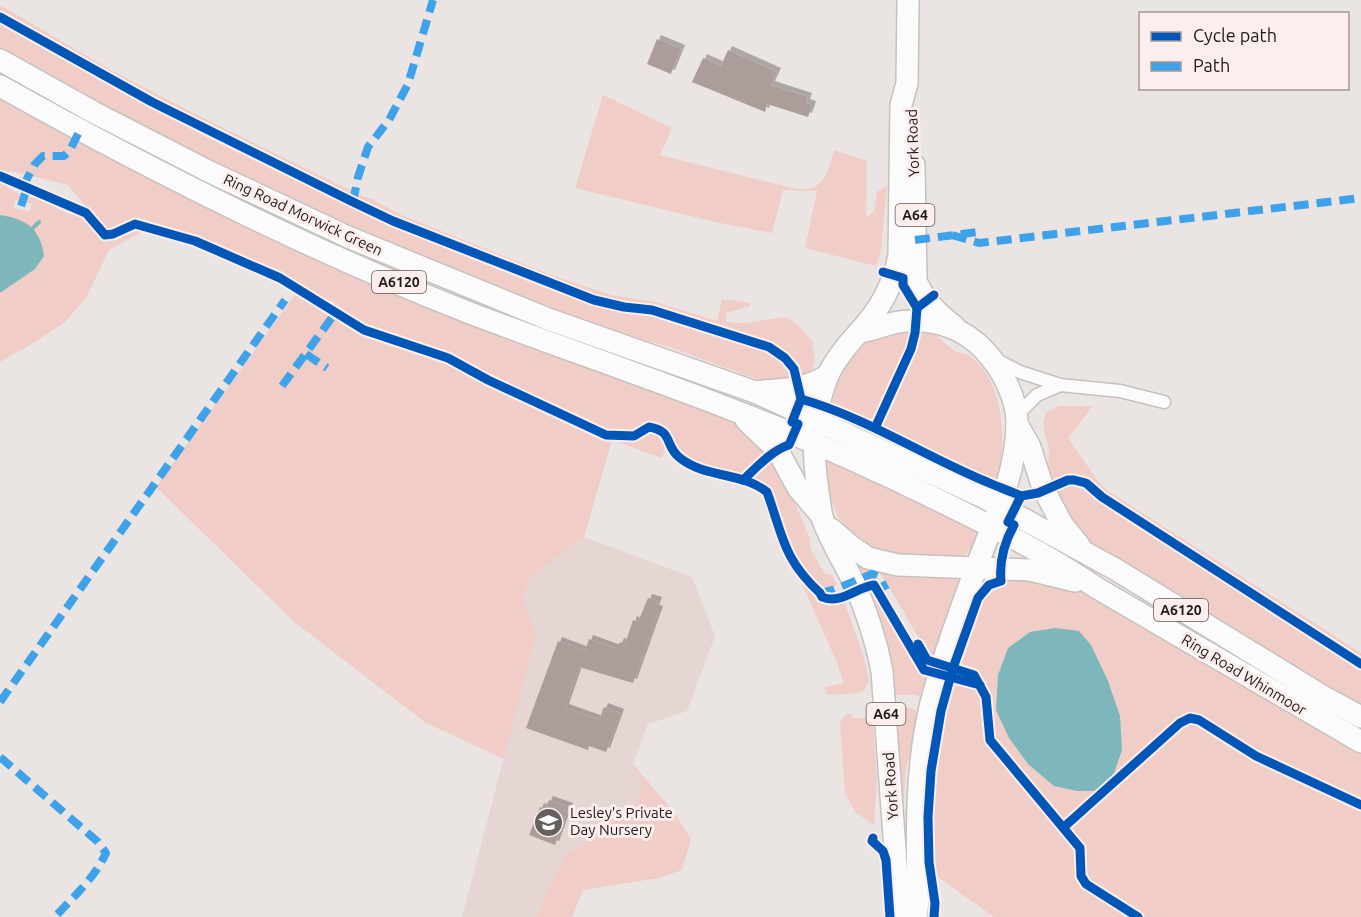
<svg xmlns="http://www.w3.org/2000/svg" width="1361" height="917" font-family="Ubuntu,sans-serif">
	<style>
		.built { fill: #e5d6d3 }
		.green { fill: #f1cdc8 }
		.water { fill: #7db7bc }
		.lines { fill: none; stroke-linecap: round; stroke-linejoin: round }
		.stream { stroke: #7db7bc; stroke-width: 4 }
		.building { fill: #ab9d9a; filter: url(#shadow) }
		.minor-casing { stroke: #c6c1bf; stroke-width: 15 }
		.trunk-casing { stroke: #c6c1bf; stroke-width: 24 }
		.minor { stroke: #fcfbfb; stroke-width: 12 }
		.trunk { stroke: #fcfbfb; stroke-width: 21 }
		.quiet { stroke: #3da2ea; stroke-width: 8; stroke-dasharray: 15 8; stroke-linecap: butt }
		.cycleway-casing { stroke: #fceeec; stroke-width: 13 }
		.cycleway { stroke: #0057b8; stroke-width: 9 }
		.labels { text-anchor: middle; stroke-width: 6; stroke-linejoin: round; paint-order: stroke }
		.shield { fill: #fceeec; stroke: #615a58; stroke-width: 1.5 }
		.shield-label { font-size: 14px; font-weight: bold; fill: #1f1a19 }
		.street-label { font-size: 15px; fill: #1f1a19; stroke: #fceeec }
		.poi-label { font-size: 15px; fill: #1f1a19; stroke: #fceeec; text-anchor: start }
	</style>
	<defs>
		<filter id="shadow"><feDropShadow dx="4" dy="-4" stdDeviation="0" flood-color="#0004"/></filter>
	</defs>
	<rect width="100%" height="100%" fill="#eae4e2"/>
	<polygon class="built" points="584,537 692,577 715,636 687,711 648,724 633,764 641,787 636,806 603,808 583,843 566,856 546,893 537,917 462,917 536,635 523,598 531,577"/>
	<g class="green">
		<path d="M0,5L109,69L189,111L364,197L370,198L401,215L551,275L611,295L655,302L717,321L722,299L750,303V306L726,313V322L746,323L785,317L796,323L814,343L812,345C816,358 817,372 801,378L792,360L784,351L767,341L656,307L601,298L397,218L182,113L0,11Z"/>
		<polygon points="0,22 206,137 376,219 577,299 622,311 659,317 772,353 790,371 792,384 770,384 664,345 610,333 285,201 0,52"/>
		<path d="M0,93L149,175L736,419L772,450L741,474C724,473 695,467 682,453C670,440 674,429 654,423L632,433L608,432L498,381L450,356L367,328L343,313L342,308L330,300L319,299L283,275L193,236L140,221L114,231L102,227L68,185L15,172H0Z"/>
		<path d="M603,95L672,128L660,155L788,187C794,188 802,190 808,189C826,186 830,164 834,150L867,161L866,218L874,211L877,192L887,186L881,251L876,266L805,248L817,191L783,190L772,233L715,222L575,188Z"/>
		<path d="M0,180L10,189L22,195L21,201L15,200L13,208L30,212L32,204L25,202L26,196L44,201L68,214L83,215L99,233L108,238L136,228H142L144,231L109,250L86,298L65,322L30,345L0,362V293L35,269L44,256C34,227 31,220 0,215Z"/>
		<path d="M297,292C316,306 337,322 358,333C385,346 418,347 444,361C493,385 541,413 592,433C604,437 618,442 632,440C639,439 645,432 652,431C670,427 665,450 662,458L612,440L584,537L531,577L523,598L536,635L504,759L426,723L293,621L156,487Z"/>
		<path d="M923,329C939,333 943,344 957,352C961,354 966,353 970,356C1006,383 1006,443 998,482L879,426L914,349L918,332Z"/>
		<path d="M908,330L912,332L908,349L874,424L831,404C839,376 850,347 880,336C889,332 899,332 908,330Z"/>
		<path d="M1059,406H1093L1068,438L1098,481L1108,491L1361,653V660L1111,500C1088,482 1085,470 1054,481C1047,466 1049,467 1049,452C1049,438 1039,430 1046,413Z"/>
		<path d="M826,457L980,530C975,541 970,556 956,559C945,561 907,555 893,553L884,556C873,549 858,542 849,533C831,513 826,482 826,457Z"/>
		<path d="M773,460L784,477L810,539V548L824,573L832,575L837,585C826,591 821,585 813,578C792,561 784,544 778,518C776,510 775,498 770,491C767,485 760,483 756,479L754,474L758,469Z"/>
		<polygon points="1074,484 1085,487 1106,507 1361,671 1361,710 1089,544 1049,494"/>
		<polygon points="854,560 895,575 963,576 936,659 929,655 882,575 873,570 861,575"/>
		<path d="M1009,576L1075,588L1151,633L1213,664L1361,750V917H994L935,875C933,856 931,839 932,820C934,755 947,692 969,632C973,620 976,605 984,594C990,586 999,583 1008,583Z"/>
		<path d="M801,582C813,597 823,610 844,601L864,658L869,681L864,690L858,693L828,695L824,688L826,687L844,683L835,658Z"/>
		<polygon points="868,590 875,592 920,672 930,676 923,698 915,695 893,695 892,663 887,642"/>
		<polygon points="912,708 919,714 919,729 906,767 902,822 894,710"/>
		<polygon points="848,714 852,714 853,718 868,718 873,725 877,780 874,825 855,812 845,793 840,723 844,716"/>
		<polygon points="633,764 673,811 691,839 682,870 659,878 583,890 572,917 537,917 546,893 566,856 583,843 603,808 636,806 641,787"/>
	</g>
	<g class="water">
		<path d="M0,215C26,219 40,228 44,256L35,269L0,293Z"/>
		<polygon points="1055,628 1079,631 1091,645 1108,681 1120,716 1122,750 1113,776 1095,791 1077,791 1054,786 1028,764 1009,738 996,710 998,675 1008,648 1030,632"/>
	</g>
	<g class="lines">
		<polyline class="stream" points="33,228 39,222"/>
	</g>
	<g class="building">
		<polygon points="657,39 681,49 671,74 647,64"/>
		<polygon points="728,50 777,72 771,85 808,97 806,103 812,105 808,117 767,104 765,112 692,82 703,58 721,66"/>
		<polygon points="648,598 658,601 655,609 659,610 633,683 579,667 565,708 599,720 604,707 620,713 606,752 589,746 588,750 526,728 558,641 585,651 589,639 617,649 620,642 625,644 633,620 638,622"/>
		<polygon points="549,800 569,807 555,845 529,835 540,807 545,809"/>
	</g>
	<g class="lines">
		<defs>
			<g id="minor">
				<polyline points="995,359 1020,372 1060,385 1120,391 1164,402"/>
				<polyline points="1017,415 1037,395 1060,385"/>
			</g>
			<g id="trunk">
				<polyline points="0,60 95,113 210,172 348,237 548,319 755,392 985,498 1115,569 1324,697 1361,717"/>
				<path d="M0,86C152,171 308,250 470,313C559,347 649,377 738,412C806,438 873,468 938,500C993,527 1047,554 1097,588L1361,742"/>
				<path d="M914,165L916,281C925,301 937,313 954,326"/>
				<path d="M859,332C876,330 891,321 908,321C937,319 965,329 985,351C1002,369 1018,400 1017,425C1016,475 993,522 976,568C959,614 942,660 930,707C915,771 917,837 918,902L916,917"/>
				<path d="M755,392C781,389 806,390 828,375"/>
				<polyline points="746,420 778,451 798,488 821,515"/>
				<polyline points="1017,424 1030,447 1043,488 1062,524 1079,545"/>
				<polyline points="831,529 852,547 868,558 898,565 1030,570 1075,581"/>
				<path d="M903,917L899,905L882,671C876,640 866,609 853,581C843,561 832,543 824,523C820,513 820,502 818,492C812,449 812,416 828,375C836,358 847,345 860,331C880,309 894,284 899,255L901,105L907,83L908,0"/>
			</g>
		</defs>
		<use href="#minor" class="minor-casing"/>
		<use href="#trunk" class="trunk-casing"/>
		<use href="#minor" class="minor"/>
		<use href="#trunk" class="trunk"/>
		<g class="quiet">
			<polyline points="23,186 35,164 43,156 64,156 70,150 80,130"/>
			<polyline points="353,202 358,177 368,147 389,120 408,84 433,0"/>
			<polyline points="21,206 27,188"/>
			<polyline points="952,235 979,243 1361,198"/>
			<polyline points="915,240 978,232"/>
			<polyline points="306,354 327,368"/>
			<polyline points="282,386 336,312"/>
			<polyline points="820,593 833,590 872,574 879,577 886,590"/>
			<polyline points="0,702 285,300"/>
			<path d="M0,757L98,842L106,853C94,879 74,896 55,917"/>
		</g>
		<defs>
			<g id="cycleway">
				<path d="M0,17L152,102L353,202L393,221L594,300L624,307L652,310L769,347L785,358L794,369L801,399L792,422L798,424L789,445C772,450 756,468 743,480"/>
				<path d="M0,176L86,213L105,235L113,234L135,224L195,241L280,278L364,330L448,358L488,380L606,435L634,436L649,427C674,431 664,446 680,458C705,478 742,472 767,492C783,536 783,559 820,593L822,597C840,605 857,587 874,585L924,670L980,685"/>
				<polyline points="883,272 903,278 903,285 917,308 934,295"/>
				<path d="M801,399C867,418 924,456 987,482C998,487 1010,491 1021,496L1008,522L1014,525C1004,543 999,560 1001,581L989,585L978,598L953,668L941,711L931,771L928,817L929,862L935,903L934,917"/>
				<polyline points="875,428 911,349 915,333 917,308"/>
				<polyline points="1021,496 1038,493 1068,480 1074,480 1086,483 1102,497 1361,664"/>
				<polyline points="918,644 927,660 974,675 986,697 990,740 1080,848 1081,876 1086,884 1138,917"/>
				<polyline points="1064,827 1180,723 1190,718 1199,720 1256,756 1361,805"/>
				<polyline points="873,838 872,841 883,851 886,860 890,917"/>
			</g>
		</defs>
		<use href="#cycleway" class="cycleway-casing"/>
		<use href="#cycleway" class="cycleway"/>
	</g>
	<defs>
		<symbol id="school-disc" viewBox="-11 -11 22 22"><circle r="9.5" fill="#66615f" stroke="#fceeec"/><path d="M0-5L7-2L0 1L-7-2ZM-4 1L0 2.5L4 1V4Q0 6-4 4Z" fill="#fff"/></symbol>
	</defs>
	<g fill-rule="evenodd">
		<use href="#school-disc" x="532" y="806" width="33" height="33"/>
	</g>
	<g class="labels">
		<g class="shield">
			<rect x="895.5" y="204" width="39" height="22" rx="4.5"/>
			<rect x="372" y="271" width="54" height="22" rx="4.5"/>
			<rect x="1154" y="599" width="54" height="22" rx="4.5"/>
			<rect x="866.5" y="703" width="39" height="22" rx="4.5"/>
		</g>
		<g class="shield-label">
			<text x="915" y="220">A64</text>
			<text x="399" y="287">A6120</text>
			<text x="1181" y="615">A6120</text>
			<text x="886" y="719">A64</text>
		</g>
		<g class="street-label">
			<text transform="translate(913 143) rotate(-92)" y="5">York Road</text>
			<text transform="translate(303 215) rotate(25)" y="5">Ring Road Morwick Green</text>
			<text transform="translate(1244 675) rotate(31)" y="5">Ring Road Whinmoor</text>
			<text transform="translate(891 786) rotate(-94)" y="5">York Road</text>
		</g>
		<g class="poi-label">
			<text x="570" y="818">Lesley's Private<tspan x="570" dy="17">Day Nursery</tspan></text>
		</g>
	</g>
	<rect x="1139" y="12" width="210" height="78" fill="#fceeec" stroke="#a49998" stroke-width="1.5"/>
	<rect x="1151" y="32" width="30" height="9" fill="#0057b8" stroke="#a49998" stroke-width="1.5"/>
	<text x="1193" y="42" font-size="18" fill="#1f1a19">Cycle path</text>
	<rect x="1151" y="62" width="30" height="9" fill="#3da2ea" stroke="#a49998" stroke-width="1.5"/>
	<text x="1193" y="72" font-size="18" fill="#1f1a19">Path</text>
</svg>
